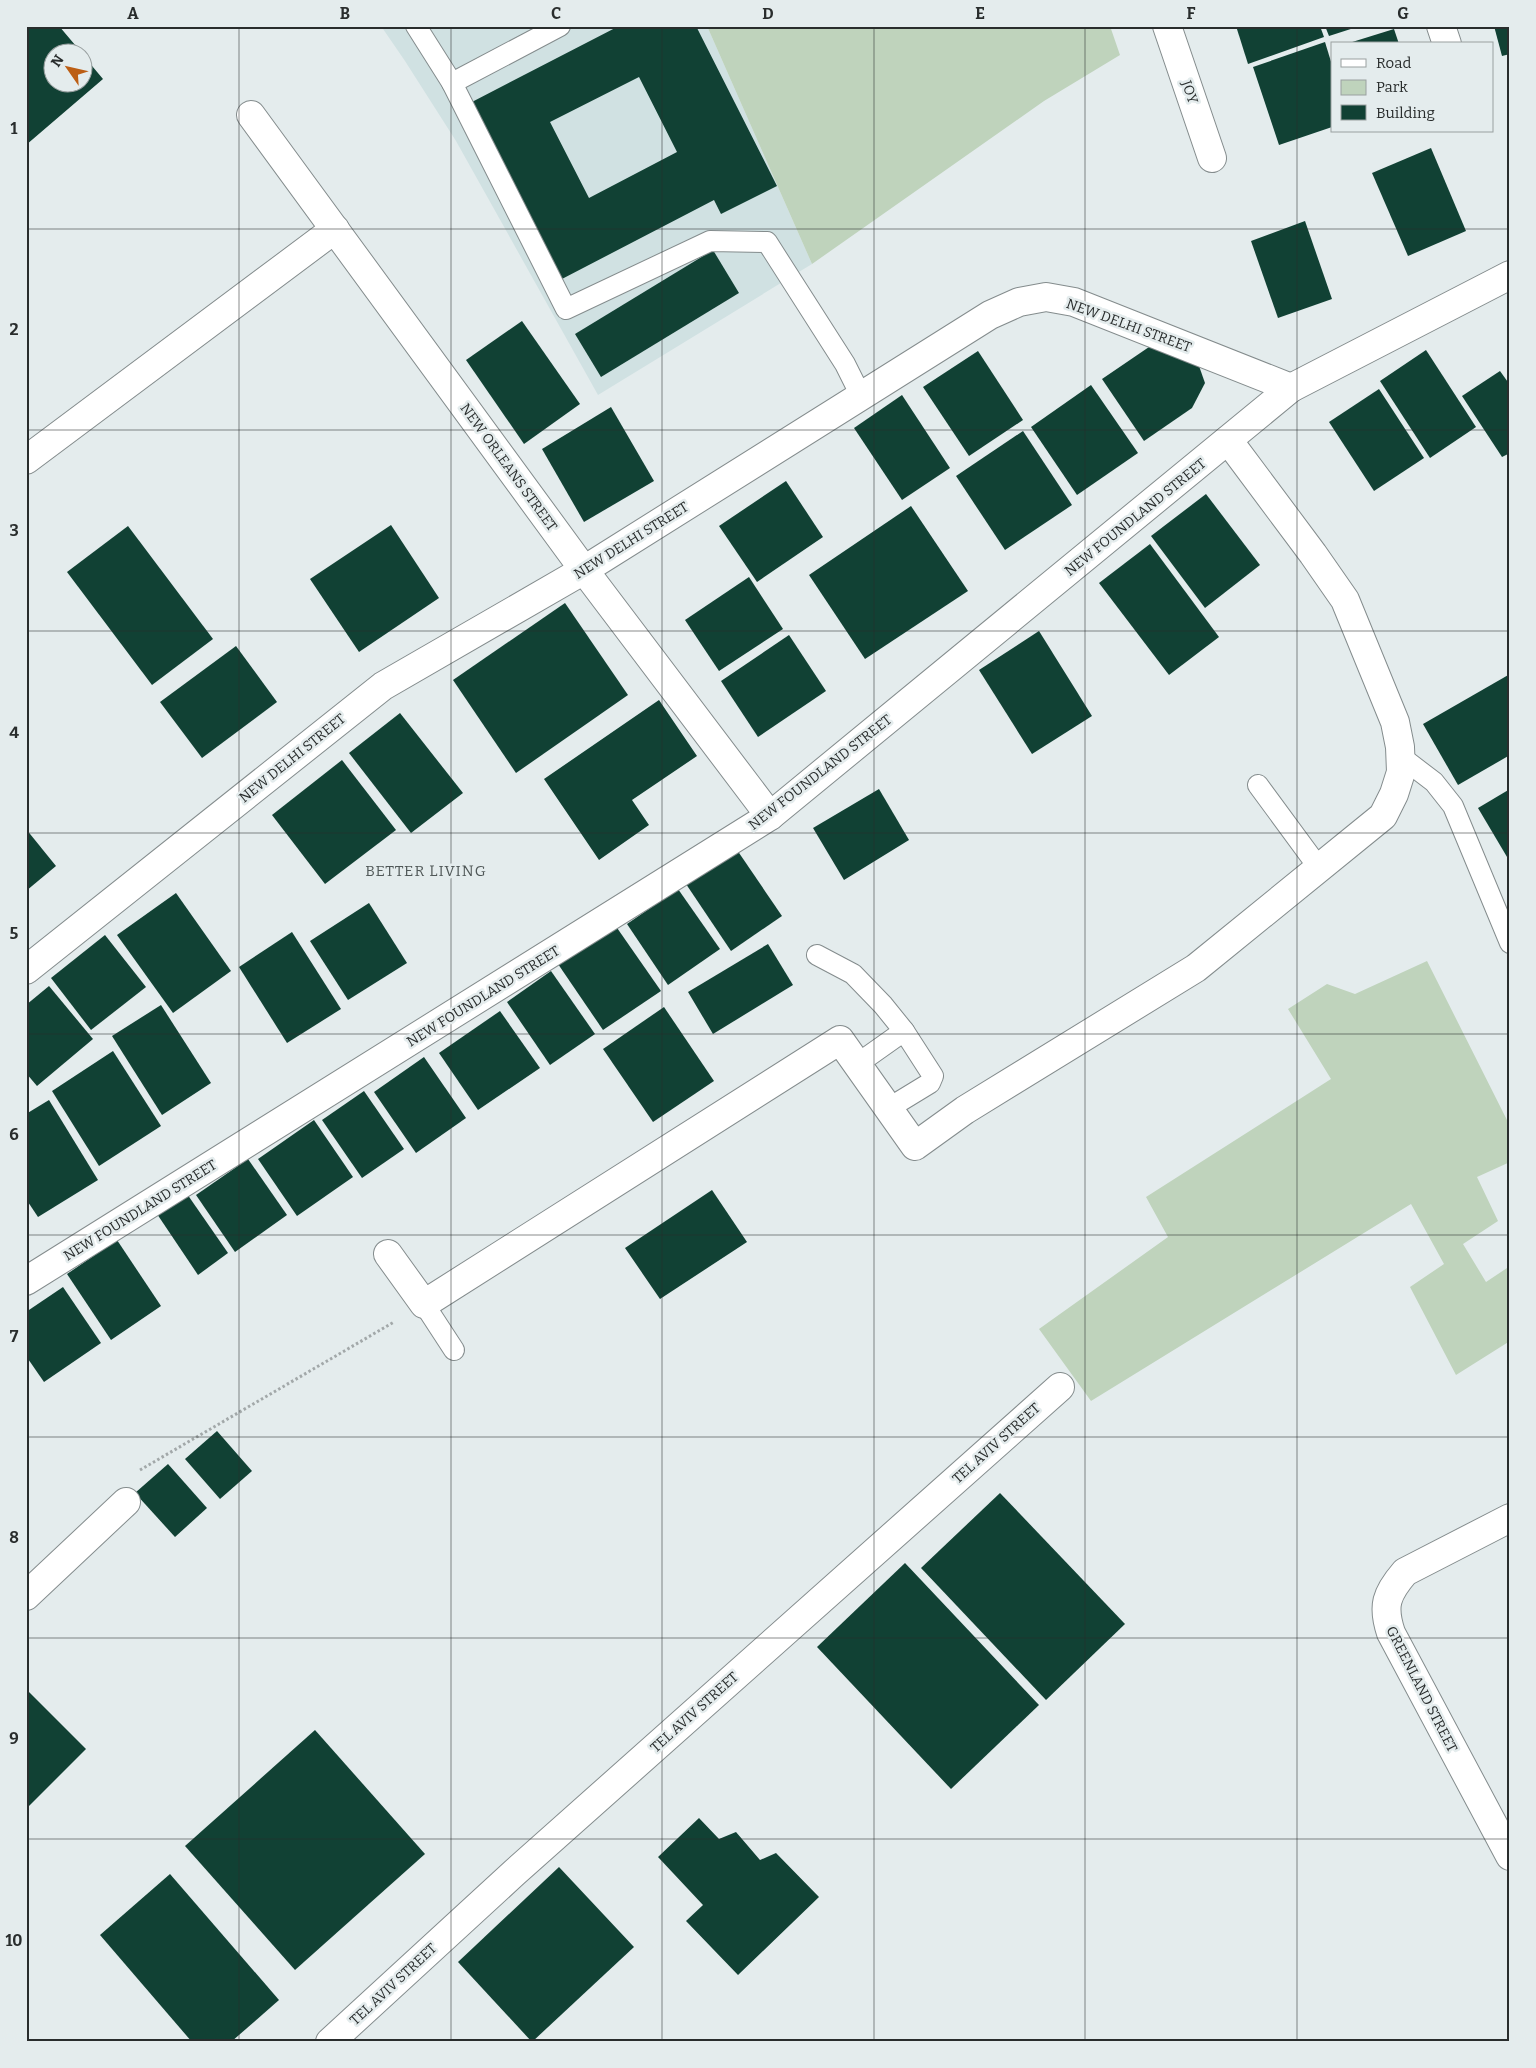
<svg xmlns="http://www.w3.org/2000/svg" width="1536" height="2068" font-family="Bitter,serif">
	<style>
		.built { fill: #d0e1e2 }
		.green { fill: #bfd3bc }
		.building { fill: #114134; fill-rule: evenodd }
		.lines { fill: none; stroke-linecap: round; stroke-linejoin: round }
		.service-casing { stroke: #848c8d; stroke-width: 22 }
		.minor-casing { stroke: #848c8d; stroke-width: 30 }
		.path { stroke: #a2a8a9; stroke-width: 3; stroke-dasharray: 2.5 2.5; stroke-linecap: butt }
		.service { stroke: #fff; stroke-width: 20 }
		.minor { stroke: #fff; stroke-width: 28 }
		.grid { fill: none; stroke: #292d2d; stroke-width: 1; stroke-opacity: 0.55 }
		.labels { text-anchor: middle; stroke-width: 5; stroke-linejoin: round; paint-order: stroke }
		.street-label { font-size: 14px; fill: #292d2d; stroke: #e4eced }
		.neighbourhood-label { font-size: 15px; letter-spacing: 1px; fill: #4f5757; stroke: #e4eced }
		.neatline { fill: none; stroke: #292d2d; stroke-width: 2 }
		.grid-label { font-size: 16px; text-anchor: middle; font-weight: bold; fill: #292d2d }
	</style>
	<rect width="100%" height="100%" fill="#e4eced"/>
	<polygon class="built" points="381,26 707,26 812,264 598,395 456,141 405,61"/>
	<g class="green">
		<polygon points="707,26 1110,26 1120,55 1044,101 812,264"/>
		<polygon points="1427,961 1510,1126 1510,1162 1477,1177 1498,1221 1463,1244 1486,1282 1510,1266 1510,1341 1456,1375 1410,1287 1444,1264 1411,1204 1091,1401 1039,1329 1168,1237 1146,1197 1331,1079 1288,1009 1327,984 1355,994"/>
	</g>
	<g class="building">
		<polygon points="26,26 59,26 81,52 52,52 52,82 82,82 82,54 103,79 26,145"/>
		<path d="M619,26H696L777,186L721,214L714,200L560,280L470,103ZM639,77L677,152L589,198L550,122Z"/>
		<polygon points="1236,26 1320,26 1324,37 1248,64"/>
		<polygon points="1325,26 1357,26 1357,27 1329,36"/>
		<polygon points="1494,26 1510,26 1510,54 1502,56"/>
		<polygon points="1394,29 1399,44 1349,44 1349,43"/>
		<polygon points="1325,42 1332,65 1332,127 1279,145 1253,67"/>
		<polygon points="1431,148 1466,231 1408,256 1372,173"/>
		<polygon points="1305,221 1332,299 1278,318 1251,241"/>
		<polygon points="713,250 739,293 601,377 575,334"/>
		<polygon points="522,321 580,404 524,444 466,360"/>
		<polygon points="1149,347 1199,366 1205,383 1192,408 1144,441 1102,379"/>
		<polygon points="1426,350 1476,427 1430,458 1380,381"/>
		<polygon points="978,351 1023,420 969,456 923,387"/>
		<polygon points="1500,371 1510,385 1510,453 1502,457 1462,396"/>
		<polygon points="1091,385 1138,453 1077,495 1031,427"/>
		<polygon points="1379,389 1424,458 1374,491 1329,422"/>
		<polygon points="902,395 950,468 902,500 854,428"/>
		<polygon points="611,407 654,481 584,522 542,449"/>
		<polygon points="1023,431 1072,505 1005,550 956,476"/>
		<polygon points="786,481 823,537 757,582 719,526"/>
		<polygon points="1206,494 1260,565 1205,608 1151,536"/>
		<polygon points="911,506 968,591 865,659 809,575"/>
		<polygon points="391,525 439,598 359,652 310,579"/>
		<polygon points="128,526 213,639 152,685 67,572"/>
		<polygon points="1150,544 1219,637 1169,675 1099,583"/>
		<polygon points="749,577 783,629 719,671 685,620"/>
		<polygon points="565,603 628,695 516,773 453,680"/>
		<polygon points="1039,631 1092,716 1032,754 979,670"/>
		<polygon points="789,635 826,691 758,737 721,681"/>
		<polygon points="236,646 277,702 202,758 160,702"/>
		<polygon points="1510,674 1510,755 1458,785 1423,724"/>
		<polygon points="659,700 697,756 632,800 649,825 599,860 544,779"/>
		<polygon points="400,713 463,793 411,833 349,753"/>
		<polygon points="342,760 396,830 325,884 272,815"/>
		<polygon points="879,789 909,840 844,880 813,828"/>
		<polygon points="1510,789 1510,862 1478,808"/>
		<polygon points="26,829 56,866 26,891"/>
		<polygon points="735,847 782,916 731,951 684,881"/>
		<polygon points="678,889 720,949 668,985 627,924"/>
		<polygon points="176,893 231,971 173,1013 117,935"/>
		<polygon points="369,903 407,963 348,1000 310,941"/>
		<polygon points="615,925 661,991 603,1030 558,964"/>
		<polygon points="292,932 341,1009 287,1043 239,967"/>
		<polygon points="105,935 146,987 91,1030 51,978"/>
		<polygon points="768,944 793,985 713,1034 688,992"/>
		<polygon points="551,971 595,1034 550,1065 507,1002"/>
		<polygon points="49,986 93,1039 37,1086 26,1073 26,1005"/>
		<polygon points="161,1005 211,1083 162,1115 112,1036"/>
		<polygon points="664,1007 714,1081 653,1122 603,1049"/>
		<polygon points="500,1011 540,1068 478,1110 439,1053"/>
		<polygon points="113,1051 161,1126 99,1166 52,1091"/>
		<polygon points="424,1057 466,1118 416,1153 374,1092"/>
		<polygon points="364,1091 404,1149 362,1178 322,1120"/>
		<polygon points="49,1100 98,1180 38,1217 26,1199 26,1114"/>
		<polygon points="314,1120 353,1177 297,1216 258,1159"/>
		<polygon points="248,1159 287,1215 235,1252 196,1195"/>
		<polygon points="712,1190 747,1242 660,1299 625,1248"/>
		<polygon points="185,1191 228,1253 198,1275 155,1211"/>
		<polygon points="117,1240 161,1306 111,1340 67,1274"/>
		<polygon points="63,1287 101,1343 44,1382 26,1356 26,1312"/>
		<polygon points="217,1431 252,1471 220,1499 185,1459"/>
		<polygon points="168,1464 207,1508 175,1537 135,1493"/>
		<polygon points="1000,1493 1125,1624 1046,1700 921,1568"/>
		<polygon points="905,1563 1039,1705 951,1789 817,1647"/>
		<polygon points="26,1689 86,1749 26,1809"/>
		<polygon points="315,1730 425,1854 295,1970 185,1846"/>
		<polygon points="699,1818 719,1839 736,1832 760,1860 776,1853 819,1897 738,1975 686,1921 703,1905 658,1857"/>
		<polygon points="559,1867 634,1947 532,2042 458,1962"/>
		<polygon points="170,1874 279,2000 231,2042 192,2042 100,1935"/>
	</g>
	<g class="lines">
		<defs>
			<g id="service">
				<polyline points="416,26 452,83 566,309 710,241 767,242 845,364 861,396"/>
				<polyline points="452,83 560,26"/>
				<polyline points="1400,756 1434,782 1453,806 1510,943"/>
				<polyline points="1258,785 1319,868"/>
				<polyline points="817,955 853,974 883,1005 904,1031"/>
				<polyline points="856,1065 904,1031 933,1076 930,1083 889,1108"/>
				<polyline points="424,1304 454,1350"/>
			</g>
			<g id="minor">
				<polyline points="1167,26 1212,158"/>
				<polyline points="1441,26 1447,44"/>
				<polyline points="251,115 584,570 770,816"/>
				<polyline points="26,460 335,229"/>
				<polyline points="26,970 383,686 584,570 990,315 1019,302 1046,297 1074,302 1291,388"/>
				<polyline points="388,1254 424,1304 840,1040 915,1146 965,1110 1196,968 1383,816 1394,794 1401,772 1400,747 1395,722 1345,600 1313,554 1228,440"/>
				<polyline points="26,1281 770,816 1291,388 1510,275"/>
				<path d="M1510,1518L1405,1572C1386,1594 1382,1606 1391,1633L1510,1856"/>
				<polyline points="26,1596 126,1502"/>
				<polyline points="330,2042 514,1873 1060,1387"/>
			</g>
		</defs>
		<use href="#service" class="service-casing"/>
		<use href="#minor" class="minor-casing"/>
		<polyline class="path" points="140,1470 394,1322"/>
		<use href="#service" class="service"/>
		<use href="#minor" class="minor"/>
	</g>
	<path class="grid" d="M239,26V2042M451,26V2042M662,26V2042M874,26V2042M1085,26V2042M1297,26V2042M26,229H1510M26,430H1510M26,631H1510M26,833H1510M26,1034H1510M26,1235H1510M26,1437H1510M26,1638H1510M26,1839H1510"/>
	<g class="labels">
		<g class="street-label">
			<text transform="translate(1190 92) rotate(71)" y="5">JOY</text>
			<text transform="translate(1129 325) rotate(20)" y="5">NEW DELHI STREET</text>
			<text transform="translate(509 467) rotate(54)" y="5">NEW ORLEANS STREET</text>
			<text transform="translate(1135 517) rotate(-39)" y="5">NEW FOUNDLAND STREET</text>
			<text transform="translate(631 540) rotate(-32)" y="5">NEW DELHI STREET</text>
			<text transform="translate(292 758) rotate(-39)" y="5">NEW DELHI STREET</text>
			<text transform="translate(820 772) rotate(-38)" y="5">NEW FOUNDLAND STREET</text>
			<text transform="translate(483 996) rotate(-32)" y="5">NEW FOUNDLAND STREET</text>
			<text transform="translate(140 1210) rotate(-32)" y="5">NEW FOUNDLAND STREET</text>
			<text transform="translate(996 1443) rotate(-42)" y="5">TEL AVIV STREET</text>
			<text transform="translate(1422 1689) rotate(63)" y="5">GREENLAND STREET</text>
			<text transform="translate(694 1712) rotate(-42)" y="5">TEL AVIV STREET</text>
			<text transform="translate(393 1984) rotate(-43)" y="5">TEL AVIV STREET</text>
		</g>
		<g class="neighbourhood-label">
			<text x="426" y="876">BETTER LIVING</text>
		</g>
	</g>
	<rect width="1536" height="2068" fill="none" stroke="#e4eced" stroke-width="55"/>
	<rect x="1331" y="42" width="162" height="90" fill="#e4eced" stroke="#99a0a0"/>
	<rect x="1341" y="59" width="25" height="8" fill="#ffffff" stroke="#99a0a0"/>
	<text x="1376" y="68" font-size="15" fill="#292d2d">Road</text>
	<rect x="1341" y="80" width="25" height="15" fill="#bfd3bc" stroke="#99a0a0"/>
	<text x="1376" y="92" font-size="15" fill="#292d2d">Park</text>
	<rect x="1341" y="105" width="25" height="15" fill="#114134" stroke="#99a0a0"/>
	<text x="1376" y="118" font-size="15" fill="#292d2d">Building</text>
	<g transform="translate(68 68) rotate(304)"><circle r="24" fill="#e4eced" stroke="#99a0a0"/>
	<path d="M0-4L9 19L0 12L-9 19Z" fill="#bc5e14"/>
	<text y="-8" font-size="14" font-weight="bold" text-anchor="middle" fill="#292d2d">N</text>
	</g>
	<rect x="28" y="28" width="1480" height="2012" class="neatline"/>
	<g class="grid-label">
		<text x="133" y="19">A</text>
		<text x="345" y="19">B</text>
		<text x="556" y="19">C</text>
		<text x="768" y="19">D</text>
		<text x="980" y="19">E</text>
		<text x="1191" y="19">F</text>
		<text x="1403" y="19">G</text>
		<text x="14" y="134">1</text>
		<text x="14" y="335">2</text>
		<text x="14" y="536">3</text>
		<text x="14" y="738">4</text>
		<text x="14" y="939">5</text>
		<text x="14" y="1140">6</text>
		<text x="14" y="1342">7</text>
		<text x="14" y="1543">8</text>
		<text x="14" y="1744">9</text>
		<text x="14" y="1946">10</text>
	</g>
</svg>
